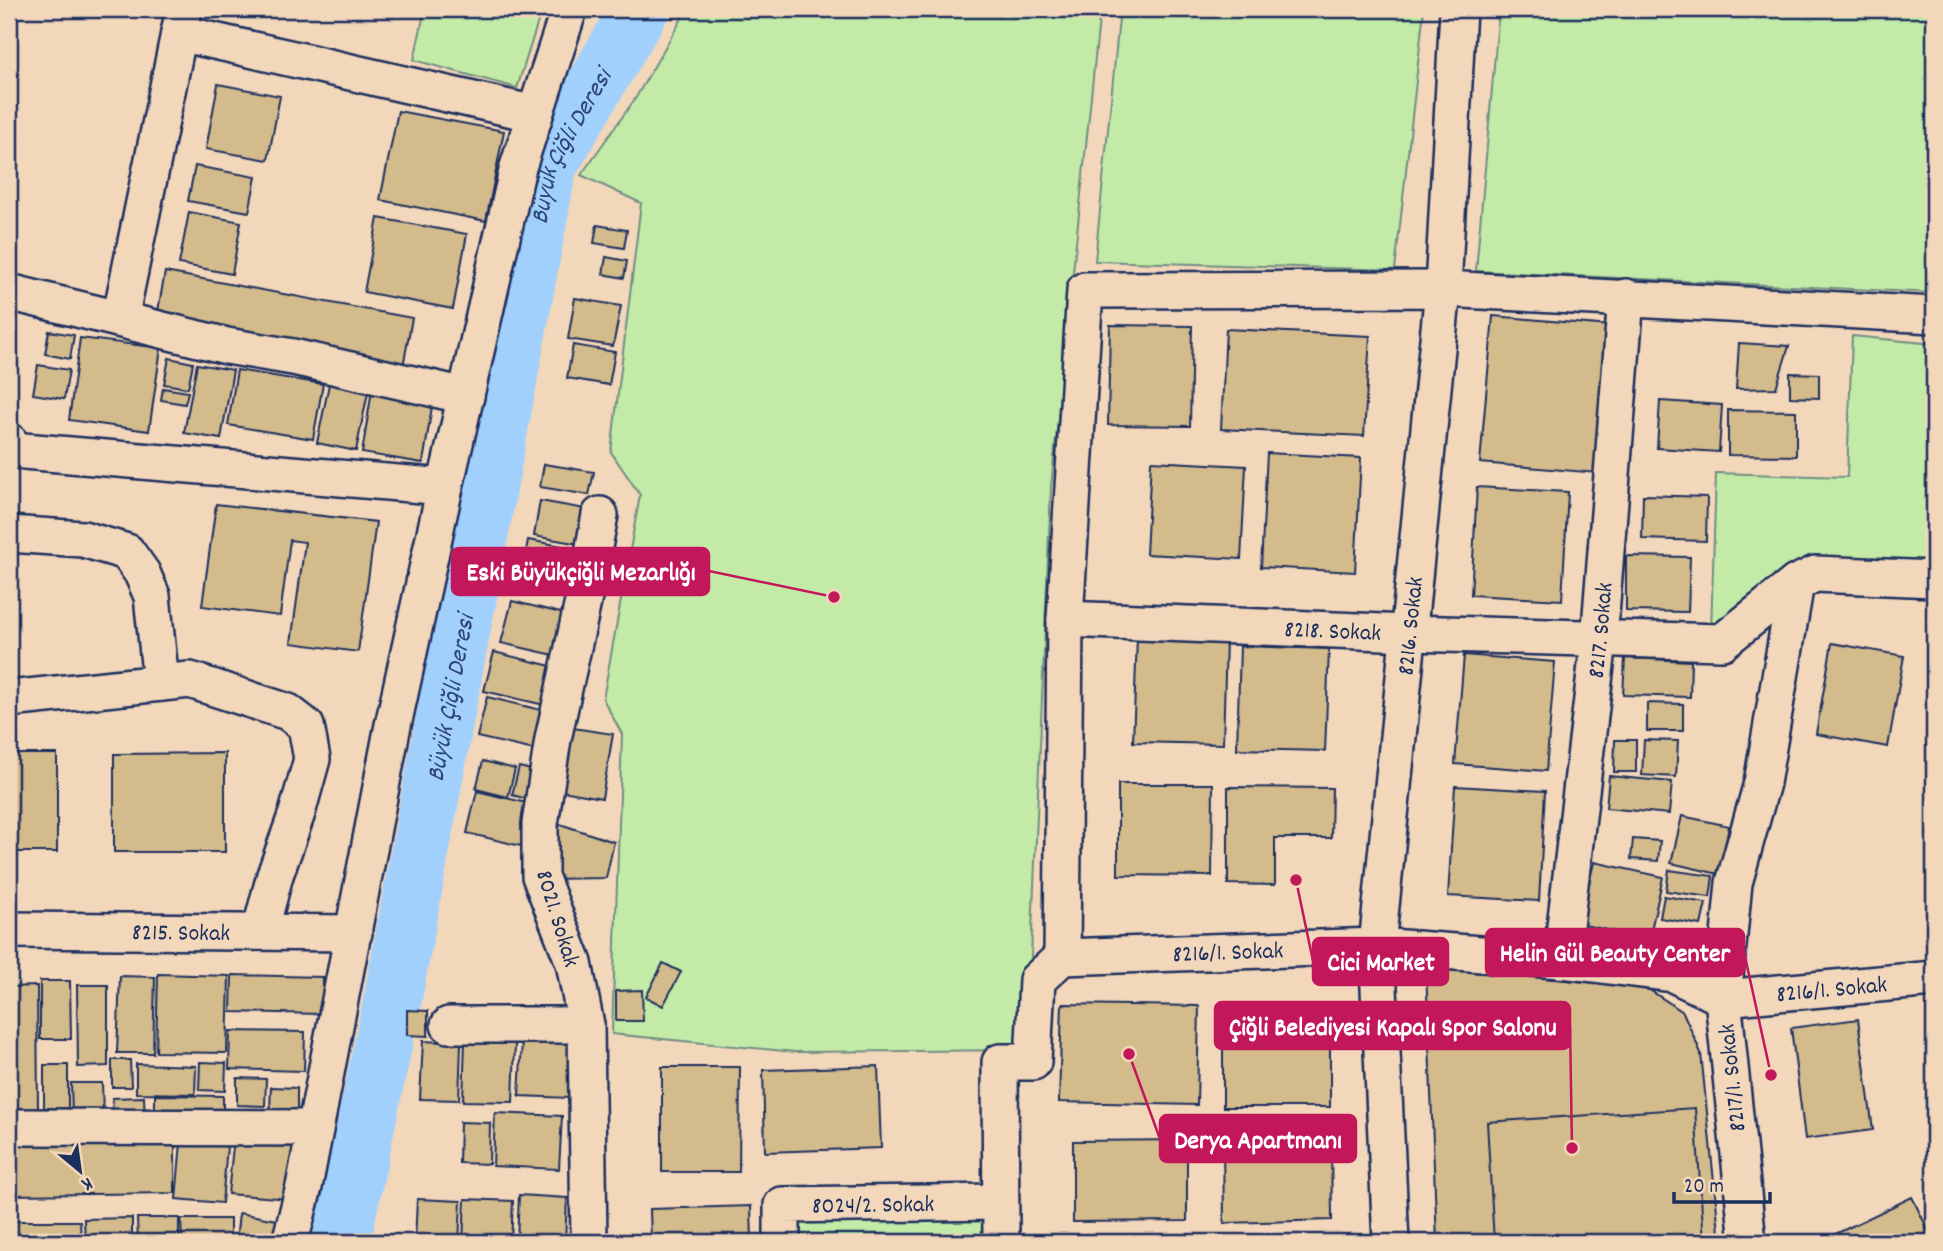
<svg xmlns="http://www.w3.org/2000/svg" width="1943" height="1251" font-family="Dekko,sans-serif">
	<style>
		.green { fill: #c3eba7; stroke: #6f8d82; stroke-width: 2 }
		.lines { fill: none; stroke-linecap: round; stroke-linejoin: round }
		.river { stroke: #a1d0fd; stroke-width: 58 }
		.building { fill: #d4bb8b; stroke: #1b2f5e; stroke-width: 2 }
		.minor-casing { stroke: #1b2f5e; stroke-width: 40 }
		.minor { stroke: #f3d7ba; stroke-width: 35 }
		.labels { text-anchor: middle; stroke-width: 5; stroke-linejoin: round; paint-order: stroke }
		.street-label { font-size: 24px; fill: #1b2f5e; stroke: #f3d7ba }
		.water-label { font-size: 26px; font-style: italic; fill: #2f4776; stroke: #f3d7ba }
		.leader { fill: none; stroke: #c2185b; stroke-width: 2.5 }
		.callout-dot { fill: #c2185b; stroke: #f3d7ba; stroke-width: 2.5 }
		.callout { fill: #c2185b; stroke: #c2185b; stroke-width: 2.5 }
		.callout-label { font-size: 26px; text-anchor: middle; font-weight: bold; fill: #fff }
	</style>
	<rect width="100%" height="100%" fill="#f3d7ba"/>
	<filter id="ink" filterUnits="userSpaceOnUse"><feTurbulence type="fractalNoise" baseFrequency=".0143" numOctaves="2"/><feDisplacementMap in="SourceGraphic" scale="14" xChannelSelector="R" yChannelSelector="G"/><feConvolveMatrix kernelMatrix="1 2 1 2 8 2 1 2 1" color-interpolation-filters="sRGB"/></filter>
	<g filter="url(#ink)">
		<g class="green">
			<polygon points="425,9 542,9 517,88 414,60"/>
			<polygon points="685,9 1100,9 1051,487 1027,1050 795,1052 612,1034 622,734 603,699 640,495 611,452 641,203 581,175 635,99 681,20"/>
			<polygon points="1120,9 1424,9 1395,270 1095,261"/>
			<polygon points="1499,9 1934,9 1934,293 1476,271"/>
			<polygon points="1852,336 1934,344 1934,568 1817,565 1711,631 1716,473 1847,477"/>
			<polygon points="988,1218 988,1242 795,1242 794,1219"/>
		</g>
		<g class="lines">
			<path class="river" id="s1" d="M341,1242L391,1008L548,166L640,9"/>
		</g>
		<g class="building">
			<polygon points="218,84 280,96 268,160 206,149"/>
			<polygon points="398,111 504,131 486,221 380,200"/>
			<polygon points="195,166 256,177 249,212 188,201"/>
			<polygon points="189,212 241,222 232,274 179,264"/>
			<polygon points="378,218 467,234 453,309 364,292"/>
			<polygon points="597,225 627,230 624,248 594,243"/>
			<polygon points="606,257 627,261 624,278 603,274"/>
			<polygon points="165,272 412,318 403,367 156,322"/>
			<polygon points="575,298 621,306 613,346 568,339"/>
			<polygon points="1493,316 1610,326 1597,473 1480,463"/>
			<polygon points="1110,325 1192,326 1190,426 1108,425"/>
			<polygon points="1226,329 1370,336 1364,436 1221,429"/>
			<polygon points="49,331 74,335 70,359 45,354"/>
			<polygon points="80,338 161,348 149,431 69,420"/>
			<polygon points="1739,343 1789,346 1776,388 1736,389"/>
			<polygon points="573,345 615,352 609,385 567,378"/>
			<polygon points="169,358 193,363 188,388 164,384"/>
			<polygon points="197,364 233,370 221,439 184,433"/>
			<polygon points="38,365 69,370 64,399 33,394"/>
			<polygon points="237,370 323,384 313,439 228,425"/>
			<polygon points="1790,373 1819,374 1819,398 1790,397"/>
			<polygon points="329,384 368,392 356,451 317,443"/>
			<polygon points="163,388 188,392 185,404 161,400"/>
			<polygon points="372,390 433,400 423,463 362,453"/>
			<polygon points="1660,401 1722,405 1719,452 1657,448"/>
			<polygon points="1728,410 1796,411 1796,456 1728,455"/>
			<polygon points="1267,453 1361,458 1355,572 1261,567"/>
			<polygon points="1151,461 1246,466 1241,559 1146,554"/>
			<polygon points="544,464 594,472 589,495 540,487"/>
			<polygon points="1477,487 1568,492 1562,600 1471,595"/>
			<polygon points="1643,495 1707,497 1706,541 1642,539"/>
			<polygon points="540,501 591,510 585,545 534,536"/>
			<polygon points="216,504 376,522 358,652 291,643 305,542 290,540 280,616 202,606"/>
			<polygon points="528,540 580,549 575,578 523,568"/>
			<polygon points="1626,556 1690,557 1688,612 1626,611"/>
			<polygon points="512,601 573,616 563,657 501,643"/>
			<polygon points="1137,637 1226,639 1223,744 1133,742"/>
			<polygon points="1832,643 1904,656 1888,747 1816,734"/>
			<polygon points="1240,646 1329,649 1325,751 1237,749"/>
			<polygon points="494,652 559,668 549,706 484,691"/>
			<polygon points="1464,655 1555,662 1546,771 1455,764"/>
			<polygon points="1625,658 1691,661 1690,697 1623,695"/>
			<polygon points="487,697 549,712 539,751 477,737"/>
			<polygon points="1647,703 1683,704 1683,731 1647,731"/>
			<polygon points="573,728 613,734 602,798 562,791"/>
			<polygon points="1615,740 1636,740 1636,772 1614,772"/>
			<polygon points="1644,740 1678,741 1676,777 1642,775"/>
			<polygon points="225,753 225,852 114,852 114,754"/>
			<rect x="9" y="754" width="48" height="98"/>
			<polygon points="483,761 515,769 508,797 476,789"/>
			<polygon points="519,767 543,773 536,801 512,795"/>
			<polygon points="1609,776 1672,782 1669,814 1606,808"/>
			<polygon points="1118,784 1213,784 1212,876 1118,875"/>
			<polygon points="1455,786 1545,791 1539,901 1448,896"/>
			<polygon points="1228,787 1332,788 1331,838 1275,838 1275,885 1228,884"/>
			<polygon points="477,791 535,805 525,847 467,833"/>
			<polygon points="1682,816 1729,826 1719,874 1671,863"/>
			<polygon points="560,824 614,842 606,878 545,879"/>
			<polygon points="1633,839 1660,841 1658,861 1631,859"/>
			<polygon points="1594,862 1663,877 1649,939 1580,924"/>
			<polygon points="1669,870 1713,876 1710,897 1666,891"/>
			<polygon points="1664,896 1706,903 1701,925 1660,918"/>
			<polygon points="663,963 681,972 663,1006 646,997"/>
			<polygon points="1426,968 1645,987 1683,1012 1701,1053 1720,1242 1437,1242"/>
			<polygon points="158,974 229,976 227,1053 156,1052"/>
			<polygon points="232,975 323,977 322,1014 231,1012"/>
			<polygon points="120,976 155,977 153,1053 117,1053"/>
			<polygon points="40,981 70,981 71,1039 40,1039"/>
			<polygon points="77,985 108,985 108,1066 78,1067"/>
			<polygon points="37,986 38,1110 9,1111 9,987"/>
			<polygon points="642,990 643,1021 616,1021 616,991"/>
			<polygon points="1062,1004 1199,1006 1197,1105 1059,1102"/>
			<polygon points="407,1010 428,1011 428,1036 407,1035"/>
			<rect x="1223" y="1018" width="107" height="89"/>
			<polygon points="1858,1019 1873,1130 1805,1139 1791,1028"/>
			<polygon points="230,1031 305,1032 304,1071 229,1069"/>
			<polygon points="423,1041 461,1043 459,1100 420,1099"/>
			<polygon points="522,1041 573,1043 571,1098 519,1096"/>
			<polygon points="465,1042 515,1044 513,1102 463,1101"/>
			<polygon points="112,1060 130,1060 131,1087 112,1087"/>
			<polygon points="200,1062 226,1063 225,1091 199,1090"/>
			<polygon points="136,1064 196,1066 195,1094 136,1093"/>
			<rect x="44" y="1065" width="24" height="43"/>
			<polygon points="878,1066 881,1148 765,1152 763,1070"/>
			<polygon points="662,1067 740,1067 739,1172 662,1172"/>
			<polygon points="237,1078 266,1079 265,1106 237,1105"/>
			<polygon points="71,1083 102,1083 103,1116 72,1116"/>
			<polygon points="271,1087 297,1088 297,1109 270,1109"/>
			<polygon points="155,1095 223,1096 223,1123 155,1122"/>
			<polygon points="144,1097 145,1122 113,1122 112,1098"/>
			<polygon points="1695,1108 1704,1242 1494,1242 1487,1122"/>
			<polygon points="495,1113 562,1116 559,1169 493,1166"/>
			<polygon points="460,1122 490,1123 489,1164 459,1163"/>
			<polygon points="234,1137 294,1142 289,1199 228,1194"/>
			<polygon points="1187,1140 1187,1221 1073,1222 1073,1141"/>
			<polygon points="175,1142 175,1193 9,1195 9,1144"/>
			<polygon points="181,1142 227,1146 222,1203 176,1199"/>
			<polygon points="1331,1142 1332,1220 1224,1223 1223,1144"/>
			<polygon points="519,1195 567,1198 565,1242 517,1242"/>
			<polygon points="1912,1197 1934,1242 1819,1242"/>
			<polygon points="417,1199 461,1201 459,1242 415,1242"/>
			<polygon points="465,1199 513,1201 511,1242 463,1242"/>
			<polygon points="751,1206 752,1242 651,1242 650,1209"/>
			<polygon points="239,1213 282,1221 276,1242 236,1242"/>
			<polygon points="132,1218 132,1242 85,1242 84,1219"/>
			<polygon points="137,1218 179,1218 179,1242 138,1242"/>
			<polygon points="181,1219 230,1219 230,1242 182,1242"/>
			<polygon points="9,1221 80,1221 81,1242 9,1242"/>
		</g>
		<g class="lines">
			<defs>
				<g id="minor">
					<polyline points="179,33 535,114"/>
					<polyline points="9,292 227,346 293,357 466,396"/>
					<polyline points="120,319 184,9"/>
					<polyline points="9,441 12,450 445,487"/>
					<polyline points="9,534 83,539 127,552 142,573 152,596 161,683"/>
					<path id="s2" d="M1065,619L1408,633L1722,642L1796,583L1815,574L1934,579"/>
					<polyline points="9,699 190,680 288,712 306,726 312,759 297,813 275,875 260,932"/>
					<path id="s3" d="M9,930L354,933"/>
					<path id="s4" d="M1062,957L1377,946L1561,960L1673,974L1723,998L1934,979"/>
					<path id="s5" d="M1561,960L1599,640L1626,297"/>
					<polyline points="449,1025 586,1025"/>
					<polyline points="9,1127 315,1128"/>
					<polyline points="290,1242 304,1187 392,730 445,487 518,167 569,9"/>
					<polyline points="589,1242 586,1025 574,963 540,876 540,824 553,739 588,579 600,515"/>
					<path id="s6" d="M782,1242V1205L1000,1202"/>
					<polyline points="1001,1242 1000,1062 1033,1062 1037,980 1062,957 1065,619 1085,290 1443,289 1934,315"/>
					<path id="s7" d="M1391,1242L1377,946L1443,289L1458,9"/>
					<polyline points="1748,1242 1723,998 1734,883 1762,783 1796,583"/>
				</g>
			</defs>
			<use href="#minor" class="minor-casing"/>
			<use href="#minor" class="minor"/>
		</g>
	</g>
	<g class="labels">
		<g class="street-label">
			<text dy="8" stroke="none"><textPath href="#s7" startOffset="618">8216. Sokak</textPath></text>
			<text dy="8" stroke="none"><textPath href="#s5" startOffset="332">8217. Sokak</textPath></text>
			<text dy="8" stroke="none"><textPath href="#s2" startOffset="268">8218. Sokak</textPath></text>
			<text transform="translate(559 918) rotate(73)" y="8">8021. Sokak</text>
			<text dy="8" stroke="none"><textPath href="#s3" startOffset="172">8215. Sokak</textPath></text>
			<text dy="8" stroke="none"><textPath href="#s4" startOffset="166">8216/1. Sokak</textPath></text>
			<text dy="8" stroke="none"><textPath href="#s4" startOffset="777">8216/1. Sokak</textPath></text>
			<text transform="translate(1731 1078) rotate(-96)" y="8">8217/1. Sokak</text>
			<text dy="8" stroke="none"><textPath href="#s6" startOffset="128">8024/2. Sokak</textPath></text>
		</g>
		<g class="water-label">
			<text dy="9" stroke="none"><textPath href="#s1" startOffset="1122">Büyük Çiğli Deresi</textPath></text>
			<text dy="9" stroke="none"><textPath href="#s1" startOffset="555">Büyük Çiğli Deresi</textPath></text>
		</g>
	</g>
	<path class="leader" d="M834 597L709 571M1771 1075L1744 952M1296 880L1313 961M1572 1148L1570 1026M1129 1054L1160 1139"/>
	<g class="callout-dot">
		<circle cx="834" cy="597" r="7"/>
		<circle cx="1771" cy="1075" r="7"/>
		<circle cx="1296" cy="880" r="7"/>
		<circle cx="1572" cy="1148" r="7"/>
		<circle cx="1129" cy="1054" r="7"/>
	</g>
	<g class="callout">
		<rect x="452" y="548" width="257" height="47" rx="7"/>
		<rect x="1486" y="929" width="258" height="47" rx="7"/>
		<rect x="1313" y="938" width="135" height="47" rx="7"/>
		<rect x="1215" y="1002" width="355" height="47" rx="7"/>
		<rect x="1160" y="1115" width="196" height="47" rx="7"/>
	</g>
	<g class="callout-label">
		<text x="581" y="580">Eski Büyükçiğli Mezarlığı</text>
		<text x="1615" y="961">Helin Gül Beauty Center</text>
		<text x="1381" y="970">Cici Market</text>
		<text x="1393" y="1035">Çiğli Belediyesi Kapalı Spor Salonu</text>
		<text x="1258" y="1148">Derya Apartmanı</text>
	</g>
	<rect width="1943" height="1251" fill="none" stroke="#f3d7ba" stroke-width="35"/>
	<rect x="18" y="18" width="1908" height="1216" fill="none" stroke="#1b2f5e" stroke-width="2.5" filter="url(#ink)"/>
	<g transform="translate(80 1171) rotate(151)" stroke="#f3d7ba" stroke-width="5" paint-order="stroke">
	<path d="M0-5L12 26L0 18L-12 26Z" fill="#1b2f5e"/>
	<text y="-10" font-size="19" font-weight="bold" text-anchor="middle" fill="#1b2f5e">K</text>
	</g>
	<path d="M1674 1192v10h96v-10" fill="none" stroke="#1b2f5e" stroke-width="3.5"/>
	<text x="1684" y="1192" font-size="21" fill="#1b2f5e" stroke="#f3d7ba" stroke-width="5" paint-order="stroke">20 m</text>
</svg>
